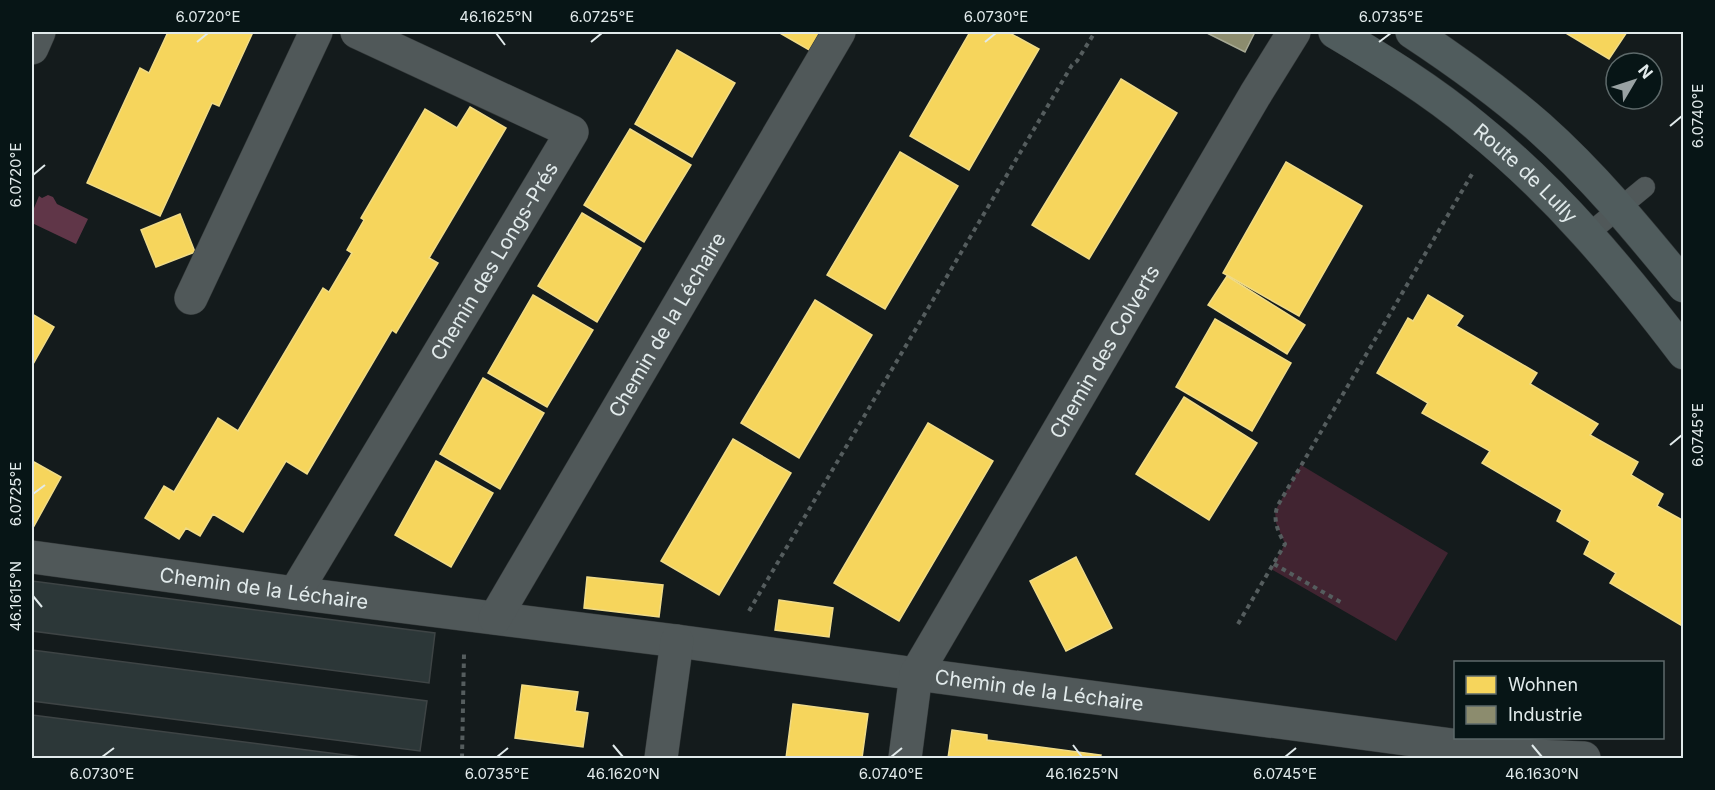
<svg xmlns="http://www.w3.org/2000/svg" width="1715" height="790" font-family="Inter,sans-serif">
	<style>
		.green { fill: #412431 }
		.water { fill: #603648 }
		.homes { fill: #f6d55c; stroke: #f0db87; stroke-width: 1.5 }
		.industry { fill: #8c8c6e; stroke: #a6a894; stroke-width: 1.5 }
		.building { fill: #2c3738; stroke: #3e4445; stroke-width: 1.5 }
		.lines { fill: none; stroke-linecap: round; stroke-linejoin: round }
		.lane-casing { stroke: #323738; stroke-width: 21 }
		.street-casing { stroke: #323738; stroke-width: 34 }
		.secondary-casing { stroke: #323738; stroke-width: 34 }
		.path { stroke: #555d5e; stroke-width: 4; stroke-dasharray: 4.5 4.5; stroke-linecap: butt }
		.lane { stroke: #505859; stroke-width: 20 }
		.street { stroke: #505859; stroke-width: 33 }
		.secondary { stroke: #505c5d; stroke-width: 33 }
		.ticks { fill: none; stroke: #e1eaeb; stroke-width: 2 }
		.labels { text-anchor: middle; stroke-width: 6; stroke-linejoin: round; paint-order: stroke }
		.street-label { font-size: 20px; fill: #e1eaeb; stroke: #071516 }
		.neatline { fill: none; stroke: #e1eaeb; stroke-width: 2 }
		.ticks-label { font-size: 15px; text-anchor: middle; fill: #e1eaeb }
	</style>
	<rect width="100%" height="100%" fill="#141b1c"/>
	<polygon class="green" points="1301,465 1448,553 1396,641 1271,569 1285,544 1276,523 1275,511"/>
	<polygon class="water" points="48,195 53,197 57,204 88,219 76,244 32,223 32,213 39,196 42,198"/>
	<g class="homes">
		<polygon points="168,32 253,32 219,106 212,103 160,216 87,183 140,68 149,73"/>
		<polygon points="778,32 823,32 811,51"/>
		<polygon points="970,32 1008,32 1039,49 969,170 910,136"/>
		<polygon points="1564,32 1627,32 1609,59"/>
		<polygon points="677,50 735,83 692,157 635,124"/>
		<polygon points="1121,79 1177,113 1089,259 1032,225"/>
		<polygon points="470,107 506,128 429,258 438,263 396,333 392,330 307,474 286,461 243,532 213,514 200,536 186,528 179,539 145,518 164,486 174,492 218,418 238,431 323,288 329,292 352,253 347,250 364,220 361,218 425,109 457,128"/>
		<polygon points="630,129 691,165 644,242 584,205"/>
		<polygon points="900,152 958,186 885,309 827,275"/>
		<polygon points="1286,162 1362,206 1299,316 1223,273"/>
		<polygon points="582,213 641,248 597,322 538,286"/>
		<polygon points="180,214 195,252 156,267 141,230"/>
		<polygon points="1227,276 1305,325 1287,354 1208,305"/>
		<polygon points="533,295 593,330 547,407 488,373"/>
		<polygon points="1428,295 1463,316 1456,326 1537,373 1530,384 1598,424 1590,435 1638,462 1631,475 1663,494 1657,506 1684,521 1684,627 1610,583 1616,573 1584,554 1590,541 1557,521 1562,510 1482,463 1490,451 1422,413 1428,403 1377,373 1408,318 1413,321"/>
		<polygon points="815,300 872,335 799,458 741,423"/>
		<polygon points="32,314 54,327 32,366"/>
		<polygon points="1215,319 1291,363 1252,431 1176,387"/>
		<polygon points="483,378 544,413 500,489 440,454"/>
		<polygon points="1184,397 1257,443 1209,520 1136,474"/>
		<polygon points="928,423 993,461 899,621 834,583"/>
		<polygon points="733,439 791,473 719,595 661,561"/>
		<polygon points="436,461 493,493 451,567 395,535"/>
		<polygon points="34,462 61,477 34,526 32,524 32,467"/>
		<polygon points="1076,557 1112,628 1066,651 1030,581"/>
		<polygon points="587,577 663,585 659,617 584,608"/>
		<polygon points="779,600 833,608 829,637 775,630"/>
		<polygon points="522,685 578,692 575,711 588,713 583,747 515,738"/>
		<polygon points="793,704 868,714 862,758 786,758"/>
		<polygon points="952,730 987,735 987,740 1101,755 1100,758 948,758"/>
	</g>
	<polygon class="industry" points="1205,32 1255,32 1245,52"/>
	<g class="building">
		<polygon points="32,581 435,633 429,683 32,631"/>
		<polygon points="32,650 427,701 420,751 32,701"/>
		<polygon points="32,715 369,758 32,758"/>
	</g>
	<g class="lines">
		<defs>
			<polyline id="lane" points="1588,234 1645,187"/>
			<g id="street">
				<polyline points="32,48 39,32"/>
				<polyline points="191,298 316,32"/>
				<path id="s1" d="M32,557L295,593L677,641L916,674L1534,756L1584,758"/>
				<path id="s2" d="M295,593L572,132L357,32"/>
				<path id="s3" d="M495,618L839,32"/>
				<polyline points="661,758 677,641"/>
				<path id="s4" d="M905,758L916,674L1255,95L1294,32"/>
			</g>
			<g id="secondary">
				<path id="s5" d="M1335,32C1382,60 1431,90 1474,126C1555,191 1621,270 1684,353"/>
				<path d="M1412,32C1456,61 1499,92 1539,127C1593,175 1639,231 1684,286"/>
			</g>
		</defs>
		<use href="#lane" class="lane-casing"/>
		<use href="#street" class="street-casing"/>
		<use href="#secondary" class="secondary-casing"/>
		<g class="path">
			<polyline points="1274,564 1342,603"/>
			<polyline points="749,611 1072,65 1077,61 1095,32"/>
			<path d="M1238,624L1285,544C1278,532 1272,519 1278,505L1472,174"/>
			<polyline points="462,758 464,654"/>
		</g>
		<use href="#lane" class="lane"/>
		<use href="#street" class="street"/>
		<use href="#secondary" class="secondary"/>
	</g>
	<path class="ticks" d="M496,33L505,45M197,42L208,33M591,42L602,33M985,42L996,33M1379,42L1391,33M1670,126L1682,116M33,175L45,165M1670,445L1682,435M33,494L45,485M33,596L42,607M613,745L623,757M1073,745L1082,757M1532,745L1542,757M102,757L114,748M497,757L508,748M891,757L902,748M1285,757L1296,748"/>
	<g class="labels">
		<g class="street-label">
			<text dy="7" stroke="none"><textPath href="#s5" startOffset="238">Route de Lully</textPath></text>
			<text dy="7" stroke="none"><textPath href="#s2" startOffset="387">Chemin des Longs-Prés</textPath></text>
			<text dy="7" stroke="none"><textPath href="#s3" startOffset="340">Chemin de la Léchaire</textPath></text>
			<text dy="7" stroke="none"><textPath href="#s4" startOffset="458">Chemin des Colverts</textPath></text>
			<text dy="7" stroke="none"><textPath href="#s1" startOffset="234">Chemin de la Léchaire</textPath></text>
			<text dy="7" stroke="none"><textPath href="#s1" startOffset="1016">Chemin de la Léchaire</textPath></text>
		</g>
	</g>
	<rect width="1715" height="790" fill="none" stroke="#071516" stroke-width="66"/>
	<rect x="1454" y="661" width="210" height="78" fill="#071516" stroke="#5e6a6b" stroke-width="1.5"/>
	<rect x="1466" y="676" width="30" height="18" fill="#f6d55c" stroke="#5e6a6b" stroke-width="1.5"/>
	<text x="1508" y="691" font-size="18" fill="#e1eaeb">Wohnen</text>
	<rect x="1466" y="706" width="30" height="18" fill="#8c8c6e" stroke="#5e6a6b" stroke-width="1.5"/>
	<text x="1508" y="721" font-size="18" fill="#e1eaeb">Industrie</text>
	<g transform="translate(1634 81) rotate(51)"><circle r="28" fill="#071516" stroke="#5e6a6b" stroke-width="1.5"/>
	<path d="M0-4.5L10 22L0 15L-10 22Z" fill="#99a2a3"/>
	<text y="-9" font-size="16" font-weight="bold" text-anchor="middle" fill="#e1eaeb">N</text>
	</g>
	<rect x="33" y="33" width="1649" height="724" class="neatline"/>
	<g class="ticks-label">
		<text x="208" y="22">6.0720°E</text>
		<text x="496" y="22">46.1625°N</text>
		<text x="602" y="22">6.0725°E</text>
		<text x="996" y="22">6.0730°E</text>
		<text x="1391" y="22">6.0735°E</text>
		<text transform="translate(1698 116) rotate(-90)" y="5">6.0740°E</text>
		<text transform="translate(16 175) rotate(-90)" y="5">6.0720°E</text>
		<text transform="translate(1698 435) rotate(-90)" y="5">6.0745°E</text>
		<text transform="translate(16 494) rotate(-90)" y="5">6.0725°E</text>
		<text transform="translate(16 596) rotate(-90)" y="5">46.1615°N</text>
		<text x="102" y="779">6.0730°E</text>
		<text x="497" y="779">6.0735°E</text>
		<text x="623" y="779">46.1620°N</text>
		<text x="891" y="779">6.0740°E</text>
		<text x="1082" y="779">46.1625°N</text>
		<text x="1285" y="779">6.0745°E</text>
		<text x="1542" y="779">46.1630°N</text>
	</g>
</svg>
